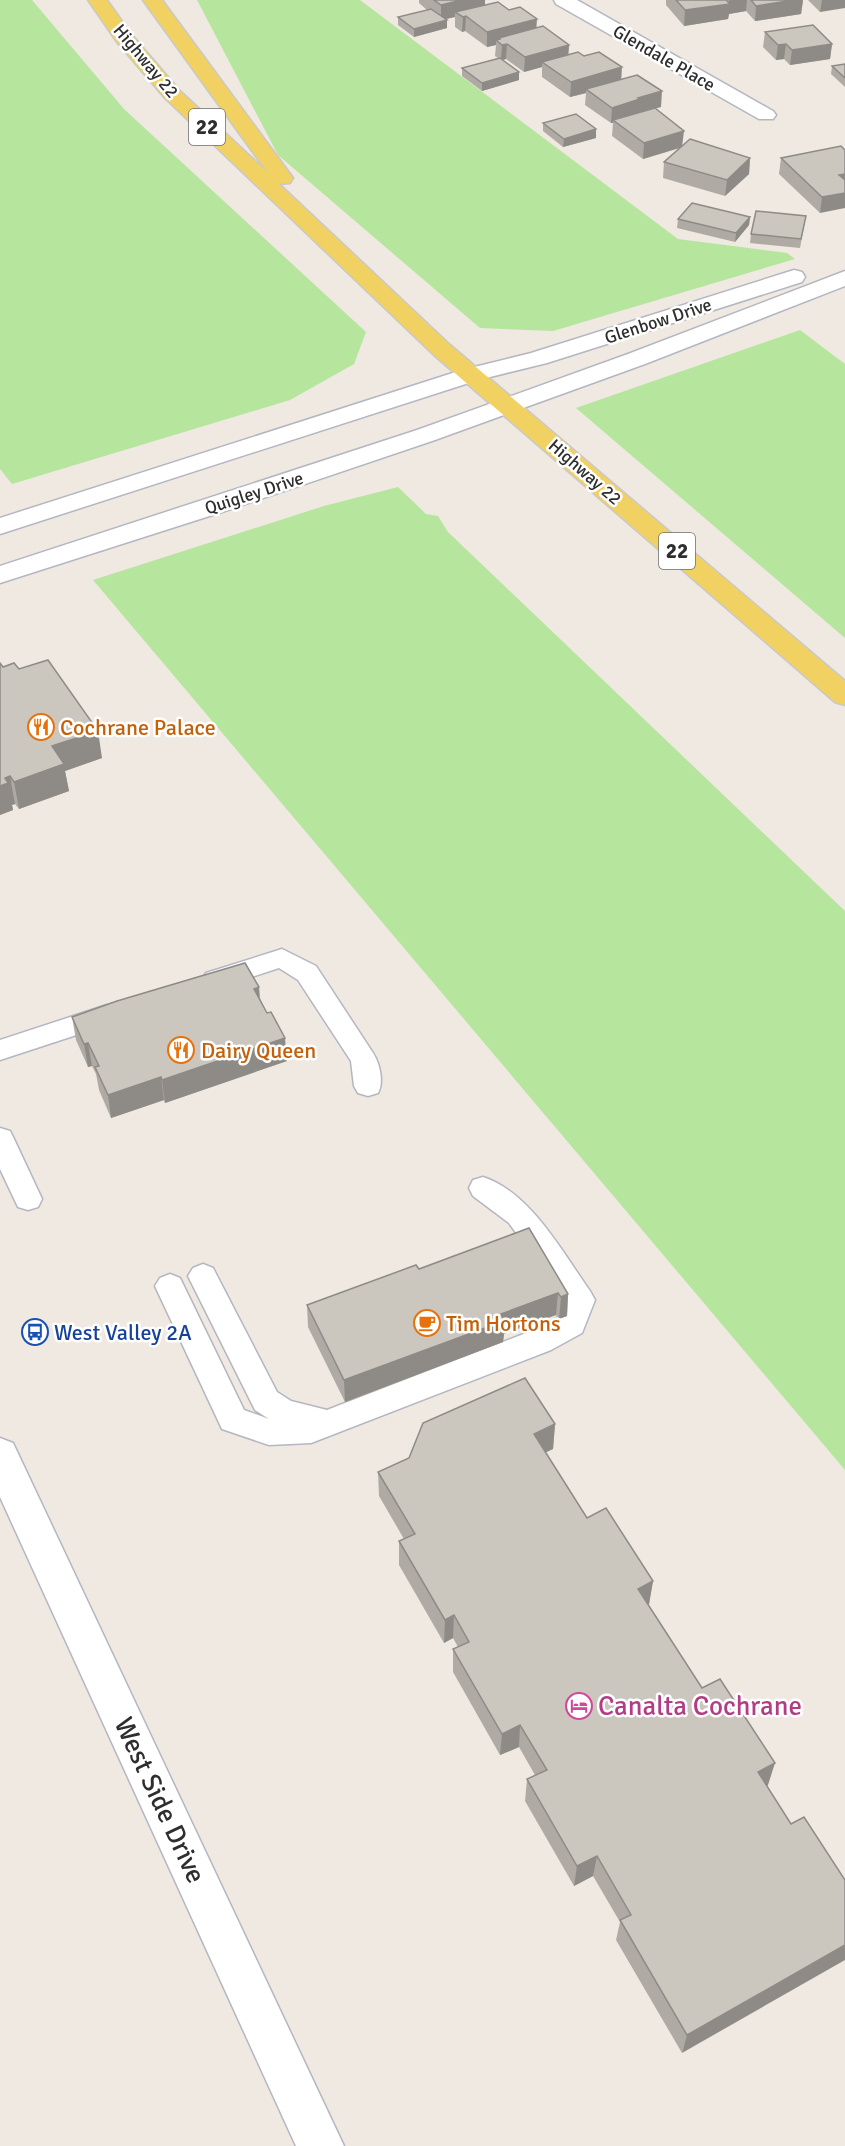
<svg xmlns="http://www.w3.org/2000/svg" width="845" height="2146" font-family="Signika,sans-serif">
	<style>
		.green { fill: #b6e59e }
		.lines { fill: none; stroke-linecap: round; stroke-linejoin: round }
		.lane-casing { stroke: #b4b7c1; stroke-width: 3 }
		.street-casing { stroke: #b4b7c1; stroke-width: 3 }
		.secondary-casing { stroke: #b4b7c1; stroke-width: 3 }
		.primary-casing { stroke: #c9c9c9; stroke-width: 3 }
		.lane { fill: #fff; fill-rule: evenodd }
		.street { fill: #fff; fill-rule: evenodd }
		.secondary { fill: #fff; fill-rule: evenodd }
		.primary { fill: #f2d163; fill-rule: evenodd }
		.wall { fill: #afaba4 }
		.shaded-wall { fill: #8e8b86 }
		.building { fill: #cbc7bf; stroke: #8e8b86; stroke-width: 1.5 }
		.labels { text-anchor: middle; stroke-width: 5; stroke-linejoin: round; paint-order: stroke }
		.far-street-label { font-size: 18px; fill: #2e2e2e; stroke: #fff }
		.shield { fill: #fff; stroke: #6d6d6d; stroke-width: 1.5 }
		.shield-label { font-size: 21px; font-weight: bold; fill: #2e2e2e }
		.food-label { font-size: 22px; fill: #c56008; stroke: #fff; text-anchor: start }
		.transit-label { font-size: 22px; fill: #164399; stroke: #fff; text-anchor: start }
		.near-hotel-label { font-size: 27px; fill: #b23c85; stroke: #fff; text-anchor: start }
		.near-street-label { font-size: 27px; fill: #2e2e2e; stroke: #fff }
	</style>
	<rect width="100%" height="100%" fill="#efe9e1"/>
	<g class="green">
		<polygon points="0,0 32,0 124,109 366,332 354,364 290,400 12,484 0,469"/>
		<polygon points="197,0 360,0 678,239 787,253 795,259 553,331 480,328 278,155"/>
		<polygon points="800,330 845,364 845,638 576,408"/>
		<polygon points="398,487 426,514 438,516 448,532 845,911 845,1470 93,580 324,506"/>
	</g>
	<g class="lines">
		<defs>
			<g id="lane">
				<path d="M282,949L316,966L373,1053C380,1064 384,1082 378,1093L368,1096L358,1093L354,1086L351,1061L298,980L279,968L215,989L206,987L202,980L206,973Z"/>
				<polygon points="107,1005 116,1008 120,1015 116,1022 0,1060 0,1040"/>
				<polygon points="0,1128 10,1131 14,1139 42,1199 38,1207 28,1210 18,1207 0,1169"/>
				<path d="M483,1177C530,1192 563,1253 590,1291L595,1300L582,1333L551,1350L311,1443L269,1445L222,1429L155,1286L160,1278L170,1274L180,1278L244,1410L269,1419L255,1410L188,1276L193,1268L203,1264L213,1268L277,1392L291,1401L327,1410L529,1332L560,1316L565,1302L509,1223L473,1196L469,1188L473,1180Z"/>
			</g>
			<g id="street">
				<polygon points="554,0 577,0 773,111 776,115 773,119 759,119 556,4"/>
				<polygon points="0,1438 13,1443 344,2146 296,2146 0,1497"/>
			</g>
			<g id="secondary">
				<polygon points="794,270 802,272 805,277 802,282 547,363 478,380 0,534 0,518 462,370 531,353"/>
				<polygon points="845,271 845,286 645,364 435,440 222,512 0,583 0,566 417,430 628,354"/>
			</g>
			<polygon id="primary" points="88,0 107,0 131,34 179,90 268,173 143,0 162,0 293,178 290,183 279,184 450,345 845,681 845,705 835,702 434,355 165,98 117,42"/>
		</defs>
		<use href="#lane" class="lane-casing"/>
		<use href="#street" class="street-casing"/>
		<use href="#secondary" class="secondary-casing"/>
		<use href="#primary" class="primary-casing"/>
		<use href="#lane" class="lane"/>
		<use href="#street" class="street"/>
		<use href="#secondary" class="secondary"/>
		<use href="#primary" class="primary"/>
	</g>
	<g class="wall">
		<polygon points="419,0 485,0 485,5 536,28 569,45 568,55 621,79 661,107 655,108 683,146 750,158 749,174 725,196 663,178 664,162 680,148 643,159 612,136 613,123 611,123 585,105 586,93 570,97 542,77 542,67 524,72 506,59 503,60 519,72 519,80 482,91 462,76 462,68 498,58 495,56 496,45 487,47 465,31 462,32 455,27 455,17 446,19 447,20 447,28 414,37 398,25 398,17 427,10 419,3"/>
		<polygon points="666,0 803,0 801,14 755,21 746,11 729,14 728,19 684,26 666,5"/>
		<polygon points="808,0 845,0 820,12"/>
		<polygon points="765,32 832,44 830,59 790,65 784,59 776,60 763,47"/>
		<polygon points="845,64 845,87 831,74 832,66"/>
		<polygon points="543,123 596,138 563,147 543,131"/>
		<polygon points="841,146 820,213 779,174 781,158"/>
		<polygon points="806,216 800,248 750,243 751,234"/>
		<polygon points="750,217 749,225 735,242 677,228 678,219"/>
		<polygon points="0,663 3,667 19,669 102,758 65,771 69,791 19,809 15,804 12,805 13,810 0,815"/>
		<polygon points="259,987 260,998 287,1061 165,1103 164,1100 111,1118 99,1090 96,1074 92,1066 88,1067 76,1040 72,1017"/>
		<polygon points="419,1269 568,1294 567,1316 559,1319 556,1315 504,1334 503,1342 345,1402 308,1327 307,1305"/>
		<polygon points="555,1424 553,1449 545,1452 587,1518 653,1581 649,1604 648,1605 702,1688 768,1785 767,1786 682,2053 616,1940 620,1922 593,1876 574,1886 525,1801 527,1779 535,1775 519,1747 500,1755 453,1672 453,1649 458,1647 453,1638 444,1643 399,1565 399,1541 404,1539 379,1496 378,1472"/>
	</g>
	<g class="shaded-wall">
		<polygon points="462,0 485,0 485,10 455,12 455,17 441,20 441,5"/>
		<polygon points="729,0 747,0 746,11 729,14 728,19 684,26 685,10 728,4"/>
		<polygon points="789,0 803,0 801,14 755,21 756,6"/>
		<polygon points="822,0 845,0 845,8 820,12"/>
		<polygon points="466,16 465,31 462,32 463,17"/>
		<polygon points="537,19 536,34 500,39 499,38 499,43 496,40 496,45 487,47 487,32"/>
		<polygon points="447,20 447,28 414,37 414,29"/>
		<polygon points="507,44 506,59 501,60 502,45"/>
		<polygon points="786,44 784,59 776,60 778,45"/>
		<polygon points="832,44 830,59 790,65 792,50"/>
		<polygon points="569,45 568,60 542,62 542,67 524,72 525,57"/>
		<polygon points="622,67 621,83 586,89 586,93 570,97 571,82"/>
		<polygon points="519,72 519,80 482,91 482,83"/>
		<polygon points="662,91 661,107 613,120 613,123 611,123 612,108 638,98"/>
		<polygon points="596,129 596,138 563,147 564,139"/>
		<polygon points="684,131 682,147 643,159 644,143"/>
		<polygon points="750,158 749,174 725,196 727,180"/>
		<polygon points="845,174 845,189 839,175"/>
		<polygon points="845,193 845,208 820,213 822,197"/>
		<polygon points="750,217 749,225 735,242 736,233"/>
		<polygon points="98,731 102,758 65,771 69,791 19,809 14,782 52,746"/>
		<polygon points="10,776 15,804 12,805 13,810 0,815 0,786 5,778"/>
		<polygon points="259,987 260,1010 254,989"/>
		<polygon points="285,1038 287,1061 165,1103 162,1080"/>
		<polygon points="88,1043 92,1066 88,1067 84,1044"/>
		<polygon points="161,1077 164,1100 111,1118 108,1095"/>
		<polygon points="558,1293 556,1315 504,1334 503,1342 345,1402 344,1380 501,1314"/>
		<polygon points="568,1294 567,1316 559,1319 561,1297"/>
		<polygon points="555,1424 553,1449 532,1459 534,1434"/>
		<polygon points="653,1581 649,1604 634,1612 638,1589"/>
		<polygon points="454,1615 453,1638 444,1643 445,1620"/>
		<polygon points="520,1725 519,1747 500,1755 502,1734"/>
		<polygon points="775,1763 768,1785 752,1794 758,1772"/>
		<polygon points="597,1856 593,1876 574,1886 577,1866"/>
		<polygon points="845,1945 845,1960 682,2053 687,2035"/>
	</g>
	<g class="building">
		<polygon points="434,0 462,0 441,5"/>
		<polygon points="676,0 726,0 730,4 685,10"/>
		<polygon points="751,0 794,0 756,6"/>
		<polygon points="498,2 509,10 520,7 537,19 487,32 466,16 463,17 455,12"/>
		<polygon points="431,9 447,20 414,29 398,17"/>
		<polygon points="813,25 832,44 792,50 786,44 778,45 765,32"/>
		<polygon points="543,26 569,45 525,57 507,44 502,45 496,40 500,39 499,38"/>
		<polygon points="578,52 584,56 599,52 622,67 571,82 542,62"/>
		<polygon points="500,58 519,72 482,83 462,68"/>
		<polygon points="845,64 845,78 832,66"/>
		<polygon points="637,75 662,91 638,98 640,99 612,108 586,89"/>
		<polygon points="655,108 684,131 644,143 613,120"/>
		<polygon points="576,114 596,129 564,139 543,123"/>
		<polygon points="690,139 750,158 727,180 664,162"/>
		<polygon points="841,146 845,150 845,174 839,175 845,180 845,193 822,197 781,158"/>
		<polygon points="692,203 750,217 736,233 678,219"/>
		<polygon points="756,211 806,216 801,239 751,234"/>
		<polygon points="48,660 98,731 52,746 64,764 14,782 10,776 5,778 8,783 0,786 0,663 3,667 14,663 19,669"/>
		<polygon points="245,963 259,987 254,989 267,1013 271,1012 285,1038 162,1080 161,1077 108,1095 95,1067 99,1066 88,1043 84,1044 72,1017 117,1001"/>
		<polygon points="529,1228 568,1294 561,1297 558,1293 501,1314 504,1321 344,1380 307,1305 416,1265 419,1269"/>
		<polygon points="525,1378 555,1424 534,1434 587,1518 606,1508 653,1581 638,1589 702,1688 720,1679 775,1763 758,1772 791,1824 804,1817 845,1880 845,1945 687,2035 620,1920 631,1915 597,1856 577,1866 527,1779 547,1770 520,1725 502,1734 453,1649 469,1642 454,1615 445,1620 399,1541 415,1534 378,1472 409,1458 423,1423"/>
	</g>
	<defs>
		<symbol id="restaurant-ring" viewBox="-11 -11 22 22"><circle r="9.5" fill="#fff" stroke="#e8710a" stroke-width="1.5"/><path d="M-5-6h1v4h1v-4h1v4h1v-4h1v5L-1.5 .5V6h-2V.5L-5-1ZM5-6V6H3V1.5H1.5Q1.5-4 5-6Z" fill="#e8710a"/></symbol>
		<symbol id="cafe-ring" viewBox="-11 -11 22 22"><circle r="9.5" fill="#fff" stroke="#e8710a" stroke-width="1.5"/><path d="M-5.5-4.5H6V0H3Q3 3.5 0 3.5H-2.5Q-5.5 3.5-5.5 0ZM3-3.2v2h1.7v-2ZM-6 4.5H4V6H-6Z" fill="#e8710a"/></symbol>
		<symbol id="bus-ring" viewBox="-11 -11 22 22"><circle r="9.5" fill="#fff" stroke="#1a4fb4" stroke-width="1.5"/><path d="M-5-6H5V4H4V6H2V4H-2V6H-4V4H-5ZM-3.5-4V0h7V-4ZM-3.5 1.2v1.5H-2V1.2ZM2 1.2v1.5H3.5V1.2Z" fill="#1a4fb4"/></symbol>
		<symbol id="hotel-ring" viewBox="-11 -11 22 22"><circle r="9.5" fill="#fff" stroke="#d1479c" stroke-width="1.5"/><path d="M-6-4.5h1.5V1H6V5H4.5V3h-9V5H-6ZM-4 0a1.8 1.8 0 1 1 3.6 0ZM.5 0V-2.5h3Q6-2.5 6 0Z" fill="#d1479c"/></symbol>
	</defs>
	<g fill-rule="evenodd">
		<use href="#restaurant-ring" x="26" y="712" width="30" height="30"/>
		<use href="#restaurant-ring" x="166" y="1035" width="30" height="30"/>
		<use href="#cafe-ring" x="412" y="1308" width="30" height="30"/>
		<use href="#bus-ring" x="20" y="1317" width="30" height="30"/>
		<use href="#hotel-ring" x="564" y="1691" width="30" height="30"/>
	</g>
	<g class="labels">
		<g class="far-street-label">
			<text transform="translate(664 58) rotate(30)" y="6">Glendale Place</text>
			<text transform="translate(146 61) rotate(50)" y="6">Highway 22</text>
			<text transform="translate(658 321) rotate(-18)" y="6">Glenbow Drive</text>
			<text transform="translate(585 472) rotate(41)" y="6">Highway 22</text>
			<text transform="translate(254 493) rotate(-18)" y="6">Quigley Drive</text>
		</g>
		<g class="shield">
			<rect x="189" y="109" width="36" height="36" rx="4.5"/>
			<rect x="659" y="533" width="36" height="36" rx="4.5"/>
		</g>
		<g class="shield-label">
			<text x="207" y="134">22</text>
			<text x="677" y="558">22</text>
		</g>
		<g class="food-label">
			<text x="60" y="735">Cochrane Palace</text>
			<text x="201" y="1058">Dairy Queen</text>
			<text x="446" y="1331">Tim Hortons</text>
		</g>
		<g class="transit-label">
			<text x="54" y="1340">West Valley 2A</text>
		</g>
		<g class="near-hotel-label">
			<text x="598" y="1715">Canalta Cochrane</text>
		</g>
		<g class="near-street-label">
			<text transform="translate(160 1800) rotate(65)" y="9">West Side Drive</text>
		</g>
	</g>
</svg>
